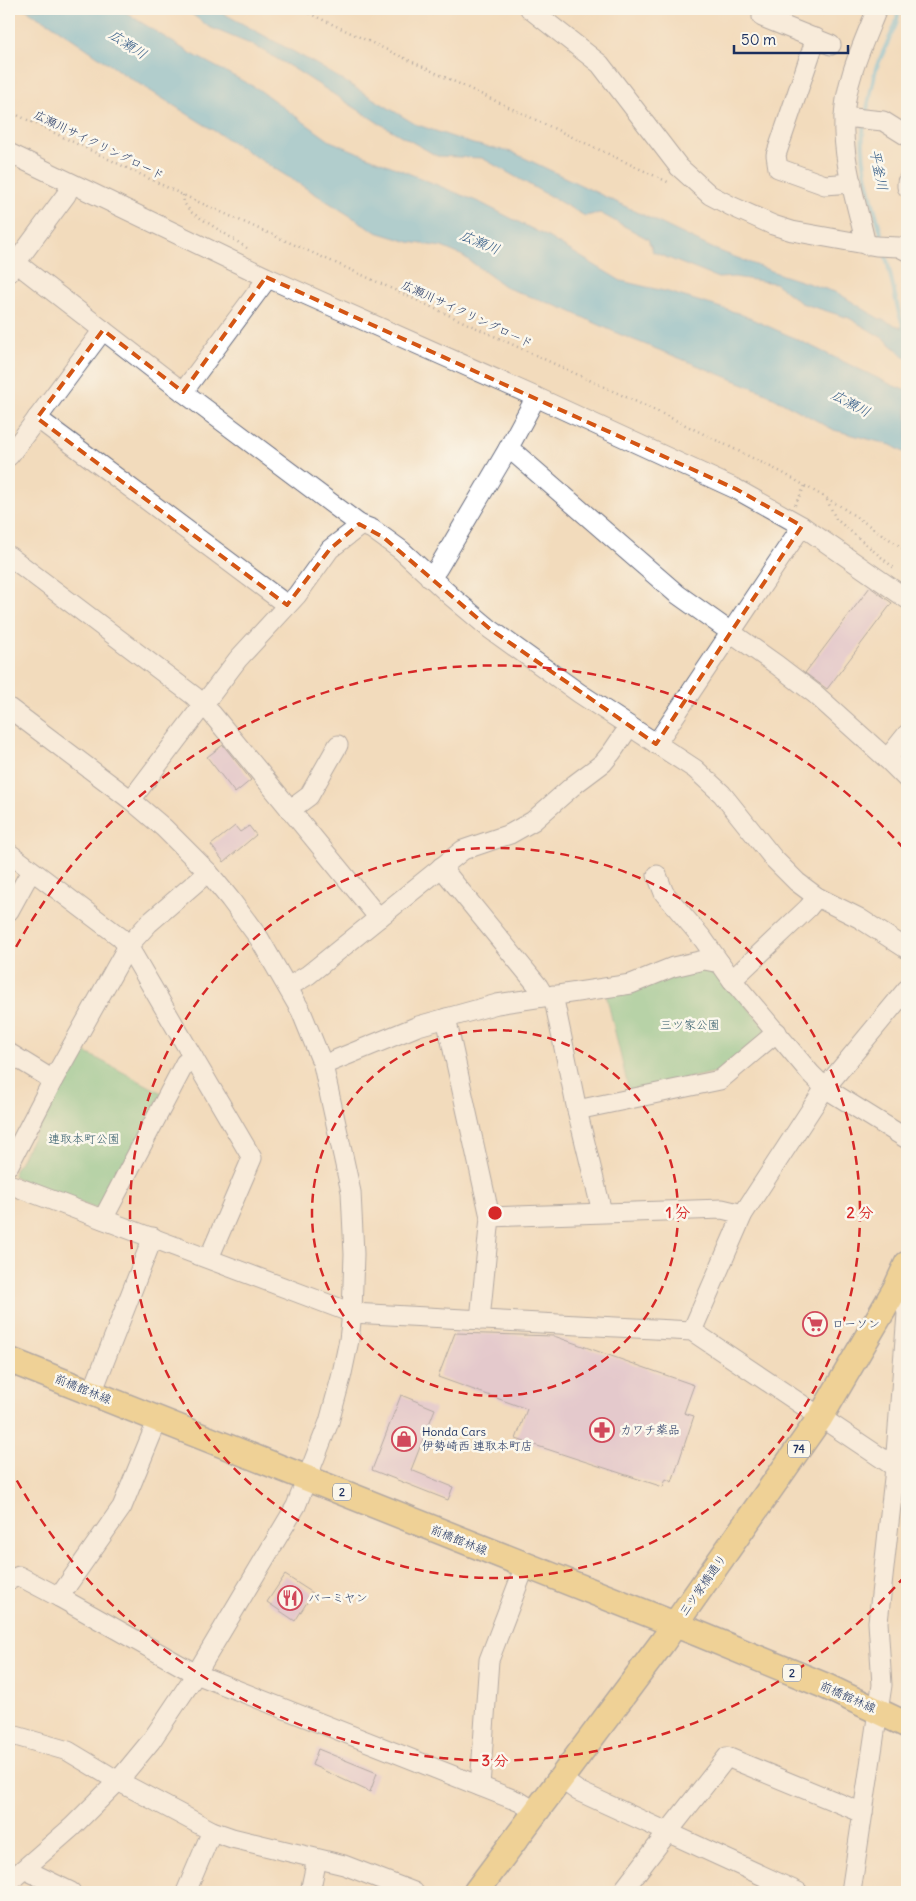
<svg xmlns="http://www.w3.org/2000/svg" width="916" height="1901" font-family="Delius,'Klee One',sans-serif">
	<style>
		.green { fill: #6fc78e; stroke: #457b76 }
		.water { fill: #62bcdf; stroke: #3e769e }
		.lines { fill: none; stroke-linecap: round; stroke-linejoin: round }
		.stream { stroke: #62bcdf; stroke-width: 4.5 }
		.building { fill: #d3b3e1 }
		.minor-casing { stroke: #666b7f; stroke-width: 21 }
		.major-casing { stroke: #666b7f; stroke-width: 28 }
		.path { stroke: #666b7f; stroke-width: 2.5; stroke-dasharray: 1 4; stroke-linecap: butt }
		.minor { stroke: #fff; stroke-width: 19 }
		.major { stroke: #ebc669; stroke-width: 25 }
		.marked { fill: none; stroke: #d45514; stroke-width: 4; stroke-dasharray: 10 6; stroke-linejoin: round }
		.ring { fill: none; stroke: #d62828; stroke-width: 2.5; stroke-dasharray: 9 6 }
		.labels { text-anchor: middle; stroke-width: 5; stroke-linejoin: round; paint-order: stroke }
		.shield { fill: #fbf7ec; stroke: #5e6b89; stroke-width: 1 }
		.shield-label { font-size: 11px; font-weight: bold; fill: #1b2f5e }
		.street-label { font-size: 12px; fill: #1b2f5e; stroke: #fbf7ec }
		.park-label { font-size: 12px; fill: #345d6c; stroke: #fbf7ec }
		.poi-label { font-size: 12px; fill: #1b2f5e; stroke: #fbf7ec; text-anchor: start }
		.water-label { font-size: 14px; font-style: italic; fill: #305985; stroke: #fbf7ec }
		.centre { fill: #d62828; stroke: #fbf7ec; stroke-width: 2.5 }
		.ring-label { font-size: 15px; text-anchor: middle; font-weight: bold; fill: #d62828; stroke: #fbf7ec; stroke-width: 5; stroke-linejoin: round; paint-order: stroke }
	</style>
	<rect width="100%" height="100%" fill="#fbf7ec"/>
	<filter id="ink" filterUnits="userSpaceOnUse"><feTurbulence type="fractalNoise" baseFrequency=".02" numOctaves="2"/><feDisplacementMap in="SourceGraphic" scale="10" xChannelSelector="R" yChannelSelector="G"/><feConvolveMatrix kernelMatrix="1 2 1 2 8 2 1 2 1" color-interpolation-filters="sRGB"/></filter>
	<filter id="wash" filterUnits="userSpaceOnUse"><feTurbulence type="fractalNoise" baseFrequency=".0096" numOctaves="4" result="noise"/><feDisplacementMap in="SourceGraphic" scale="20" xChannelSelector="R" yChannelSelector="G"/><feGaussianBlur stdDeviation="1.12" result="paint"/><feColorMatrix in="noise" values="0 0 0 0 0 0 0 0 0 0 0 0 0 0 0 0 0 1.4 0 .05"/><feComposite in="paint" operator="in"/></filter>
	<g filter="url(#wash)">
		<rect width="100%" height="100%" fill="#f2dbbc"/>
		<g class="green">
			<polygon points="707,967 716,970 765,1027 763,1035 717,1072 629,1091 606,994"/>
			<polygon points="81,1050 162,1093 103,1203 94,1208 16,1178 13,1174"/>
		</g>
		<g class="water">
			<polygon points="25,9 120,9 190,53 258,89 330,141 481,203 546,236 621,281 668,292 738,313 790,336 892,385 907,391 907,454 891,445 834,430 764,392 619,334 565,309 507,288 463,256 442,247 409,242 376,232 125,75 51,24"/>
			<polygon points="185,9 214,9 230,17 316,64 415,124 473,144 512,152 714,249 782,275 838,293 878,318 907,330 907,359 886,340 849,318 801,303 775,283 734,277 718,278 653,252 648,239 600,213 585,216 482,158 437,156 377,122 296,70 255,46 209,27"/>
		</g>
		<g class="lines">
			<g class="stream">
				<polyline points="866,114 876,68 896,24 899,9"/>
				<path d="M864,124C858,163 874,204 883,241"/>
				<polyline points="885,251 899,313 907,336"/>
			</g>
		</g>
		<g id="blocks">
			<g class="building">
				<polygon points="870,587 892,603 827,689 805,673"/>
				<polygon points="223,745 251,780 235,793 207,757"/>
				<polygon points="235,826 240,832 249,826 256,835 224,862 211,845"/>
				<polygon points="455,1333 554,1336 694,1385 684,1413 694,1416 672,1482 666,1479 663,1487 516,1439 527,1409 438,1377"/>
				<polygon points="401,1395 435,1409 411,1470 453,1487 448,1500 372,1470"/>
				<polygon points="285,1575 313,1593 295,1621 267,1602"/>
				<polygon points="318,1749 377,1773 370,1792 312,1765"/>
			</g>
		</g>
	</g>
	<g filter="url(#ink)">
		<use href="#blocks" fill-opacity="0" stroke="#666b7f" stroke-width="1"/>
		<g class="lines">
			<defs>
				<g id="minor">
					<polyline points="530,9 600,64 679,167 710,195 731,206 773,225 792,231 876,246 899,247 907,251"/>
					<polyline points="762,17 831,45"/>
					<polyline points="816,38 776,155 778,168 825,185 852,183"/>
					<polyline points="844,117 883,121 907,136"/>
					<polyline points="9,153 266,277 536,397 736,489 802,526 907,599"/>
					<polyline points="907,182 907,187"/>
					<path d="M866,245C857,204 842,161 844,119C845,81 863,44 877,9"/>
					<polyline points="9,257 16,265 24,269 183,392 359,524 372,529 401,550 452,597 490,629 579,693 695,769 722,794 774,859 797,882 817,897 859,918 907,949"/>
					<polyline points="9,272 66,195 71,184"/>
					<polyline points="183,392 264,283 266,277"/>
					<polyline points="37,418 287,605"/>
					<polyline points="508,449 517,455 677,594 777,665 815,694 887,759 907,779"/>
					<polyline points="9,456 103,330"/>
					<polyline points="9,556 194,696 212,714 379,918"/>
					<polyline points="430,578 438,568 508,449 536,397"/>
					<polyline points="9,708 131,800 164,828 208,872 230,899 259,938 301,1011 323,1065 351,1192 354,1254 352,1313 349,1340 341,1378 329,1422 296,1506 196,1674 151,1741 118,1781 72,1827 9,1882"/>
					<polyline points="656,744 802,526"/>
					<polyline points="887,759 907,734"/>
					<polyline points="131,800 238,659 297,595 330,549 356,529 359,524"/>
					<polyline points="290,810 309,796 338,745"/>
					<polyline points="9,853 120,937 128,946 252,1158 209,1258"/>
					<polyline points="441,867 538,986 544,996"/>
					<polyline points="657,875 664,893 703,939 732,980 811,1074 825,1088 907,1139"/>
					<polyline points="9,911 26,880 33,872"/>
					<polyline points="732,980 808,908 817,897"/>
					<polyline points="288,987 308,975 463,850 510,834 533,821 575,784 603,763 612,752 629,727"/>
					<polyline points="553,995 577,1110 602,1212"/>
					<polyline points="446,1018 490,1217 480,1320"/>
					<polyline points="9,1053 53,1080"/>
					<polyline points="323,1065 418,1026 497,1004 631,984 673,967 704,960 720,963"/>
					<polyline points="577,1110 720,1080 777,1032"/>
					<polyline points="9,1165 53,1080 128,946 149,923 208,872"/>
					<polyline points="9,1184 352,1313 692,1331 895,1467 907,1472"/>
					<polyline points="490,1217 722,1209 743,1214"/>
					<polyline points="103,1219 185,1063 193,1057"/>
					<polyline points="692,1331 743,1214 825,1088 907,989"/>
					<polyline points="92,1393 153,1237"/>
					<polyline points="158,1419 122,1507 59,1597 196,1674 520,1802 536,1812"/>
					<polyline points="9,1580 19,1576 59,1597"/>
					<polyline points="9,1734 68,1751 118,1781 212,1831 232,1838 344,1865 414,1892"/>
					<polyline points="561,1779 578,1791 798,1892"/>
					<polyline points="480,1786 489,1660 525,1566"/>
					<polyline points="24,1869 71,1892"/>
					<polyline points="186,1892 212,1831"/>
					<polyline points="310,1892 317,1859"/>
					<polyline points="622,1892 668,1832 727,1757 863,1813"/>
					<polyline points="851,1892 882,1685 878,1622 894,1478 907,1314 905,1302 896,1288"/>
				</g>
				<g id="major">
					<polyline points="9,1360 699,1634 823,1685 907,1725"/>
					<polyline points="476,1892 662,1643 820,1418 896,1288 907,1264"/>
				</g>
			</defs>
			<use href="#minor" class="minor-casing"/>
			<use href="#major" class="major-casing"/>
			<g class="path">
				<polyline points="300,9 670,183"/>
				<polyline points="9,111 183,195 360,274 667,416 783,473 840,506 907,551"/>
				<polyline points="183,195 184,203 191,212 247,248"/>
				<polyline points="827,500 836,519 894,568"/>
				<polyline points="795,505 805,486"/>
			</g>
			<use href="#minor" class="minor"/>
			<use href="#major" class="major"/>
		</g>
	</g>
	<path d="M0 0H916V1901H0ZM266,277L736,489L802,526L656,744L490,629L383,537L359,524L330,549L287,605L37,418L103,330L183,392Z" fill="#f2dbbc" fill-opacity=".55" fill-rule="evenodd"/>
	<path class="marked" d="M266,277L736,489L802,526L656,744L490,629L383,537L359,524L330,549L287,605L37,418L103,330L183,392Z"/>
	<g class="ring">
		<circle cx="495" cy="1213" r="183"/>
		<circle cx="495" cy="1213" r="365"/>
		<path d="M905 1576A548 548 0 0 1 9 1466M9 960A548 548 0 0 1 905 850"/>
	</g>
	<defs>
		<symbol id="supermarket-ring" viewBox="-11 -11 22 22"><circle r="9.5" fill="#fbf7ec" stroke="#d1495b" stroke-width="1.5"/><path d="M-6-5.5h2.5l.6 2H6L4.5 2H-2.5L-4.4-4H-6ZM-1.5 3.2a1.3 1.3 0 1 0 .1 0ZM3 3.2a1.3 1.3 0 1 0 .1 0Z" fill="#d1495b"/></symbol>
		<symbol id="pharmacy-ring" viewBox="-11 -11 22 22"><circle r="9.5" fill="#fbf7ec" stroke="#d1495b" stroke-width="1.5"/><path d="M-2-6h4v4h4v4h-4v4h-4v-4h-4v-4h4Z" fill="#d1495b"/></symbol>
		<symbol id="shop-ring" viewBox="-11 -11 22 22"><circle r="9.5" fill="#fbf7ec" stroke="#d1495b" stroke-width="1.5"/><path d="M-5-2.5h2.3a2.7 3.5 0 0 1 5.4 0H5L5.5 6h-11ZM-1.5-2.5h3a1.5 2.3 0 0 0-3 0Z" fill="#d1495b"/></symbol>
		<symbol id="restaurant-ring" viewBox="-11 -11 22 22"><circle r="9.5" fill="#fbf7ec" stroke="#d1495b" stroke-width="1.5"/><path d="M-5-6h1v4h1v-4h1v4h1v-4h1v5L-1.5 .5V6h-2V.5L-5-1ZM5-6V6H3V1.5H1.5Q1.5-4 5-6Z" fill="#d1495b"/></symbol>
	</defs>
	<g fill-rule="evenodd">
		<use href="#supermarket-ring" x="801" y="1310" width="28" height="28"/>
		<use href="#pharmacy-ring" x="588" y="1416" width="28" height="28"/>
		<use href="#shop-ring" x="390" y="1425" width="28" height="28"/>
		<use href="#restaurant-ring" x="276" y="1584" width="28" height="28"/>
	</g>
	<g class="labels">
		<g class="shield">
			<rect x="788" y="1440.5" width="22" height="17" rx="4"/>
			<rect x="333" y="1483.5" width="18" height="17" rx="4"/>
			<rect x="783" y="1664.5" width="18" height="17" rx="4"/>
		</g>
		<g class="shield-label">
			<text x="799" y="1453">74</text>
			<text x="342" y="1496">2</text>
			<text x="792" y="1677">2</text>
		</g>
		<g class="street-label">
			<text transform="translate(99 145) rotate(26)" y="4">広瀬川サイクリングロード</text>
			<text transform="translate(467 314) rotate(25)" y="4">広瀬川サイクリングロード</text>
			<text transform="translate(83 1389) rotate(22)" y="4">前橋館林線</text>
			<text transform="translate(459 1540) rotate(22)" y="4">前橋館林線</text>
			<text transform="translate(703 1585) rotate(-55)" y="4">三ツ家橋通り</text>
			<text transform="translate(848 1697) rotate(24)" y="4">前橋館林線</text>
		</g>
		<g class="park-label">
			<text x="690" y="1029">三ツ家公園</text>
			<text x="84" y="1143">連取本町公園</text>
		</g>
		<g class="poi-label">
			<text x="832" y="1328">ローソン</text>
			<text x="620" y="1434">カワチ薬品</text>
			<text x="422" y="1436">Honda Cars<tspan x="422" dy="14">伊勢崎西 連取本町店</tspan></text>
			<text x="308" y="1602">バーミヤン</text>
		</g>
		<g class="water-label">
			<text transform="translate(128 44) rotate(33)" y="5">広瀬川</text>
			<text transform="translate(879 170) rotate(79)" y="5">平釜川</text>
			<text transform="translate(480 242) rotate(23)" y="5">広瀬川</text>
			<text transform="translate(851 403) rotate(28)" y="5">広瀬川</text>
		</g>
	</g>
	<circle cx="495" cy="1213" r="8" class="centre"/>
	<g class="ring-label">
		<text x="678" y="1218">1 分</text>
		<text x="860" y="1218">2 分</text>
		<text x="495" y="1766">3 分</text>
	</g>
	<rect width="916" height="1901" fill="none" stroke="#fbf7ec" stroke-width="30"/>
	<path d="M734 45v8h114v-8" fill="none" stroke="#1b2f5e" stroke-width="2.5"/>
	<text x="741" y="45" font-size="15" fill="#1b2f5e" stroke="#fbf7ec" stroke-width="4" paint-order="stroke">50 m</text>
</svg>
